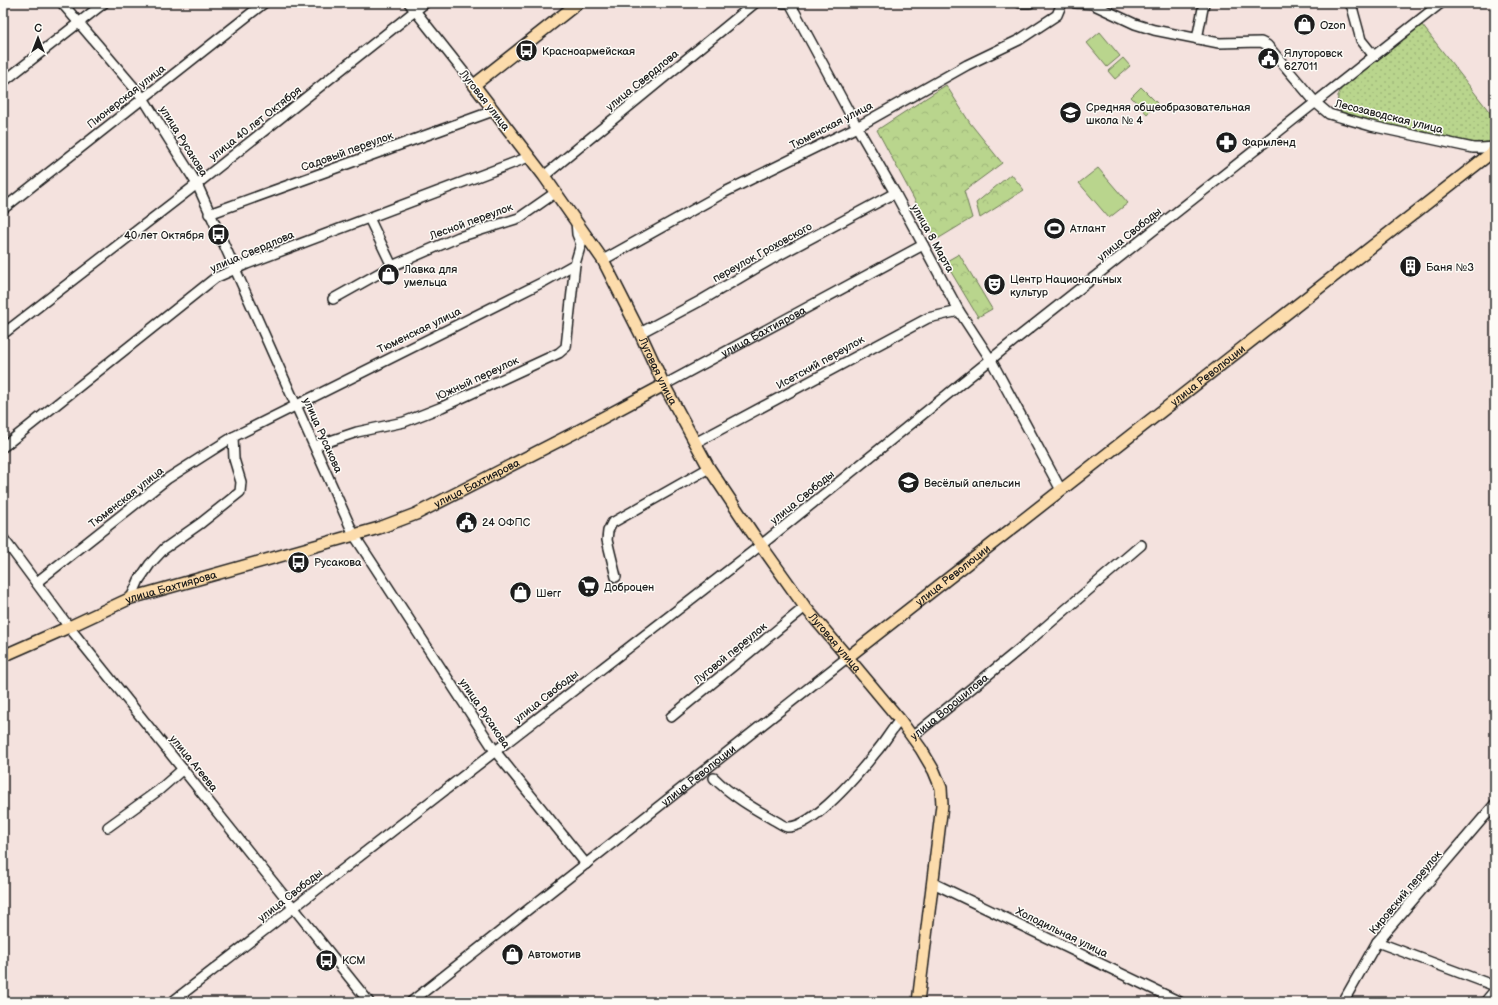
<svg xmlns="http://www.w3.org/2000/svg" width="1498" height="1005" font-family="'Balsamiq Sans',sans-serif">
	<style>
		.green { fill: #b9d58d; stroke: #6a7854 }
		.forest { fill: url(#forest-crowns); stroke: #6a7854 }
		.park { fill: url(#park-dots); stroke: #6a7854 }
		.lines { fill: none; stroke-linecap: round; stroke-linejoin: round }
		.minor-casing { stroke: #1c1c1c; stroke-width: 12 }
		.major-casing { stroke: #1c1c1c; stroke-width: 14 }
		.minor { stroke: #fdfcf7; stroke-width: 9 }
		.major { stroke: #fcdcac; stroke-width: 11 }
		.labels { text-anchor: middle; stroke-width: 3; stroke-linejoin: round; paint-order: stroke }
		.poi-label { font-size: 11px; fill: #1c1c1c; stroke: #fdfcf7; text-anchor: start }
		.street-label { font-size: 11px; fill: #1c1c1c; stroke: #fdfcf7 }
	</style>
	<defs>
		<pattern id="forest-crowns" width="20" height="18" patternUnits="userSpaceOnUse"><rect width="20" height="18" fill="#b9d58d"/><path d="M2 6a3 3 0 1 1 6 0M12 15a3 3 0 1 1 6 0" fill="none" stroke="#9eb679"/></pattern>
		<pattern id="park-dots" width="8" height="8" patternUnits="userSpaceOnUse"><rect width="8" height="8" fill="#b9d58d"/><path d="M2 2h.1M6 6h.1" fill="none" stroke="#9eb679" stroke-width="1.8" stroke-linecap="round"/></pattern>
	</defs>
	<rect width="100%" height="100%" fill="#f4e2de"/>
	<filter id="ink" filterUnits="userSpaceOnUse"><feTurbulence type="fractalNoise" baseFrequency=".025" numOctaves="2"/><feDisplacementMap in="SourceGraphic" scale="8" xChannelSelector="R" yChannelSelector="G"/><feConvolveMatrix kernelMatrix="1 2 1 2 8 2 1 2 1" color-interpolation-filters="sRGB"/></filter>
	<g filter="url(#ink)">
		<g class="green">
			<polygon points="1100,32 1120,56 1107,67 1087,43"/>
			<polygon points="1123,58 1130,66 1115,79 1108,71"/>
			<polygon points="1141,87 1157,103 1147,114 1131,97"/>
			<polygon points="1098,168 1128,203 1109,218 1079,183"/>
		</g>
		<g class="forest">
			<polygon points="946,85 970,123 1002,163 964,191 972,218 936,240 877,130"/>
			<polygon points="1011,174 1024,190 980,218 976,203"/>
			<polygon points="959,254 992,309 978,317 945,262"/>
		</g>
		<path class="park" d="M1422,25L1495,119V140L1491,142L1477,143C1447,137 1416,131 1386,125C1377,123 1351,119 1344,114C1335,106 1336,95 1343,87Z"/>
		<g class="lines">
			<defs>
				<g id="minor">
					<polyline points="62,3 143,98 197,184 354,535 495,751 586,864"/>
					<polyline points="409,3 474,85"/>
					<polyline points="783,3 790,3 857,127 895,193 959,311 991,360 1061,490"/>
					<polyline points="1020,3 1030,3"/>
					<polyline points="1075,3 1092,4 1135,24 1154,30 1219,43 1261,42 1267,45 1316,103 1329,114 1371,126 1473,148 1481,148 1495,147"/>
					<polyline points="1349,3 1352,7 1361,40 1374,56"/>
					<polyline points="1197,39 1204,3"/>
					<polyline points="3,82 104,3"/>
					<polyline points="544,176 755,3"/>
					<polyline points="3,209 264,3"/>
					<polyline points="209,214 493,111"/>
					<polyline points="369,218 392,266"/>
					<polyline points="603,260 725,192 857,127 967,65 1019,40 1057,15 1062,3"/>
					<polyline points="333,299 392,266 459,237 519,218 555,193"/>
					<polyline points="640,333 702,300 770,260 895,193"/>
					<polyline points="3,334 197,184 425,3"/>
					<path id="s1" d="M664,385L923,245"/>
					<polyline points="695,443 928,318 959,311"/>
					<polyline points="315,446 357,432 404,422 442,407 559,353 566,347 575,264"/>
					<polyline points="3,447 215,278 247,264 529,157"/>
					<polyline points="3,538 69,627 369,1002"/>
					<polyline points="616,577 607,540 608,531 612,523 709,468"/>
					<polyline points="37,582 167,479 233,437"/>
					<polyline points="131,598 139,580 150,564 164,549 201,523 240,492 241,482 234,459 233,437 543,282 575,264 581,244 577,234 576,221"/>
					<polyline points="671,717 805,607"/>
					<path id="s2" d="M912,737L1022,647L1141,545"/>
					<path d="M714,778C732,796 753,808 774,820C778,822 783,826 787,827C814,828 860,772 876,752C885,742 891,730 900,720"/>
					<polyline points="108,827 159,790 183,769"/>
					<polyline points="933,883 1180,1002"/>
					<polyline points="1377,942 1495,986"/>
					<polyline points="172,1002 761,545 1016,339 1441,3"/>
					<path id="s3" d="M411,1002L848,657"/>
					<polyline points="1343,1002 1377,942 1495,804"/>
					<polyline points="1485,1002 1495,990"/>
				</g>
				<g id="major">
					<path id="s4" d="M578,3L474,85L544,176L603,260L640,333L664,385L709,468L753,534L805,607L855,666L900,720L921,749L934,771L941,788L942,805L918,1002"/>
					<path id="s5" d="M3,656L69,627L131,598L379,528L416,514L580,430L664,385"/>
					<path id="s6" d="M848,657L1495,150"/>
				</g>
			</defs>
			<use href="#minor" class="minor-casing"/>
			<use href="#major" class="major-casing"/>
			<use href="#minor" class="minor"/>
			<use href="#major" class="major"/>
		</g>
	</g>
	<defs>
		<symbol id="shop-disc" viewBox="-11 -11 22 22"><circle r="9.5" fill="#1c1c1c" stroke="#fdfcf7"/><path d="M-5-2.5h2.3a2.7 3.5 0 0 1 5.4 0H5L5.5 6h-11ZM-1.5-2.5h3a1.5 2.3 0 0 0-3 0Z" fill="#fff"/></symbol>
		<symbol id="bus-disc" viewBox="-11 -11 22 22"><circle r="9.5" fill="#1c1c1c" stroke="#fdfcf7"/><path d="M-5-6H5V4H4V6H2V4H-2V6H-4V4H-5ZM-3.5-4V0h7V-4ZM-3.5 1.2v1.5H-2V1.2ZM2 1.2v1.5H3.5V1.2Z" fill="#fff"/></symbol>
		<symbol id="civic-disc" viewBox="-11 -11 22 22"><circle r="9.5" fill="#1c1c1c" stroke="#fdfcf7"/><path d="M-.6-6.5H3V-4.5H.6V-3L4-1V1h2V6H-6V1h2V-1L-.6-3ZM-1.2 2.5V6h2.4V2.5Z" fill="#fff"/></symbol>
		<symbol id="school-disc" viewBox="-11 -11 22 22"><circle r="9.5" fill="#1c1c1c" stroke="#fdfcf7"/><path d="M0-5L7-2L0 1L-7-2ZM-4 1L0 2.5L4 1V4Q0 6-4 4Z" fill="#fff"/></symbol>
		<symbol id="pharmacy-disc" viewBox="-11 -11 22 22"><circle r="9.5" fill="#1c1c1c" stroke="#fdfcf7"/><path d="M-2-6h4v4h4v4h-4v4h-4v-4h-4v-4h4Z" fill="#fff"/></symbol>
		<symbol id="stadium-disc" viewBox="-11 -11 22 22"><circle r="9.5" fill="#1c1c1c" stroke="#fdfcf7"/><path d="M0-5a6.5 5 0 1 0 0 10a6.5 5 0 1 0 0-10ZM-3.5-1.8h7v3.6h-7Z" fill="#fff"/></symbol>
		<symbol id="building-disc" viewBox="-11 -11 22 22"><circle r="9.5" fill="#1c1c1c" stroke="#fdfcf7"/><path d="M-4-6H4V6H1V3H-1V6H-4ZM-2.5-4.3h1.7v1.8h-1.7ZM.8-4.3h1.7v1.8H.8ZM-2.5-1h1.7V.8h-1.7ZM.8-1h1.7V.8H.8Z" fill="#fff"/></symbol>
		<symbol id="theatre-disc" viewBox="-11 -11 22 22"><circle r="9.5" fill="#1c1c1c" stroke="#fdfcf7"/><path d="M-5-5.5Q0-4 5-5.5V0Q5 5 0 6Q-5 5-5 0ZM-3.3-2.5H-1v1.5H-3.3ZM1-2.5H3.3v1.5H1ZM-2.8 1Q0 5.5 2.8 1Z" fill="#fff"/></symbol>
		<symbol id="supermarket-disc" viewBox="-11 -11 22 22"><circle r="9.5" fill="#1c1c1c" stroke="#fdfcf7"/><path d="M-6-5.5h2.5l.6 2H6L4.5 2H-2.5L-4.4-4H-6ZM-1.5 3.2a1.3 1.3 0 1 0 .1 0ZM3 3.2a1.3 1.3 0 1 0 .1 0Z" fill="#fff"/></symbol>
	</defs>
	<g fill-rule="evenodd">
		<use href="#shop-disc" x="1292" y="12" width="25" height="25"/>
		<use href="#bus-disc" x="514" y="38" width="25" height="25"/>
		<use href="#civic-disc" x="1256" y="46" width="25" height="25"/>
		<use href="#school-disc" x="1058" y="100" width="25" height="25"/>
		<use href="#pharmacy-disc" x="1214" y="130" width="25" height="25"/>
		<use href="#stadium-disc" x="1042" y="216" width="25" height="25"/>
		<use href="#bus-disc" x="206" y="222" width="25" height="25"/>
		<use href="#building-disc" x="1398" y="254" width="25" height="25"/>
		<use href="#shop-disc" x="376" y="262" width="25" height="25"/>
		<use href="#theatre-disc" x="982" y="272" width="25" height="25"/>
		<use href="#school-disc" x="896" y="470" width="25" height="25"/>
		<use href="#civic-disc" x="454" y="510" width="25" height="25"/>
		<use href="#bus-disc" x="286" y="550" width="25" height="25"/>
		<use href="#supermarket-disc" x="576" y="574" width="25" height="25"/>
		<use href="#shop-disc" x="508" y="580" width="25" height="25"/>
		<use href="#shop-disc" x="500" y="942" width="25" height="25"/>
		<use href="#bus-disc" x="314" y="948" width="25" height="25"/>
	</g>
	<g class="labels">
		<g class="poi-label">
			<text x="1320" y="29">Ozon</text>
			<text x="542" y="55">Красноармейская</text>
			<text x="1284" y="57">Ялуторовск<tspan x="1284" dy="13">627011</tspan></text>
			<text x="1086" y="111">Средняя общеобразовательная<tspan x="1086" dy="13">школа № 4</tspan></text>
			<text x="1242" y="146">Фармленд</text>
			<text x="1070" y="232">Атлант</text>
			<text x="204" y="239" text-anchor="end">40 лет Октября</text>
			<text x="1426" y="271">Баня №3</text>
			<text x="404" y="273">Лавка для<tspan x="404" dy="13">умельца</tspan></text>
			<text x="1010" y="283">Центр Национальных<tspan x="1010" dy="13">культур</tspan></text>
			<text x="924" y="487">Весёлый апельсин</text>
			<text x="482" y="526">24 ОФПС</text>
			<text x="314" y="566">Русакова</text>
			<text x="604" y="591">Доброцен</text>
			<text x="536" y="597">Шегг</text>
			<text x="528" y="958">Автомотив</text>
			<text x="342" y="964">КСМ</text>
		</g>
		<g class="street-label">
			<text transform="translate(642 80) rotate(-39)" y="4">улица Свердлова</text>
			<text transform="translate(126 96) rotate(-38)" y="4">Пионерская улица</text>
			<text transform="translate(485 100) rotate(52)" y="4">Луговая улица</text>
			<text transform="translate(1389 116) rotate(14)" y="4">Лесозаводская улица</text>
			<text transform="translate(255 123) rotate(-38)" y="4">улица 40 лет Октября</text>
			<text transform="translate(831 125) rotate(-27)" y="4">Тюменская улица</text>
			<text transform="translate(184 141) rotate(58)" y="4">улица Русакова</text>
			<text transform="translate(347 151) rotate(-20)" y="4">Садовый переулок</text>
			<text transform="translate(471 221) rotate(-20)" y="4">Лесной переулок</text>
			<text transform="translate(1129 234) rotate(-39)" y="4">улица Свободы</text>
			<text transform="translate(933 238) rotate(61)" y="4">улица 8 Марта</text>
			<text transform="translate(252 251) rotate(-23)" y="4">улица Свердлова</text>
			<text transform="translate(762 252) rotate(-29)" y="4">переулок Гроховского</text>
			<text transform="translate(419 330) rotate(-26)" y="4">Тюменская улица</text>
			<text dy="4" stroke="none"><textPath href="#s1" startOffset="113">улица Бахтиярова</textPath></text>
			<text transform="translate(820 362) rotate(-29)" y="4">Исетский переулок</text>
			<text dy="4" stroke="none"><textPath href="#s4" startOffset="474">Луговая улица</textPath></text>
			<text dy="4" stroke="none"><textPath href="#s6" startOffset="457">улица Революции</textPath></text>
			<text transform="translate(477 378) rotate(-25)" y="4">Южный переулок</text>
			<text transform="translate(323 435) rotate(66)" y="4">улица Русакова</text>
			<text dy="4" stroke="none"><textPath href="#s5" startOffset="506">улица Бахтиярова</textPath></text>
			<text transform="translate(126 497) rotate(-38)" y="4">Тюменская улица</text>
			<text transform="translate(802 497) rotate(-39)" y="4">улица Свободы</text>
			<text dy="4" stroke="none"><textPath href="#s6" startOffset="133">улица Революции</textPath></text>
			<text dy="4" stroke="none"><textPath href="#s5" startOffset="182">улица Бахтиярова</textPath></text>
			<text dy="4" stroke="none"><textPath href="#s4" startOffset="799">Луговая улица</textPath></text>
			<text transform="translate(730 653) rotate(-39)" y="4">Луговой переулок</text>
			<text transform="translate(546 696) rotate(-38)" y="4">улица Свободы</text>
			<text dy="4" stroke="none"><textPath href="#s2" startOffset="48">улица Ворошилова</textPath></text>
			<text transform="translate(485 713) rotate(56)" y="4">улица Русакова</text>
			<text transform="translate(194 763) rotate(51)" y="4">улица Агеева</text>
			<text dy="4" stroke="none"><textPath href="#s3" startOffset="366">улица Революции</textPath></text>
			<text transform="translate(1405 892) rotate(-50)" y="4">Кировский переулок</text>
			<text transform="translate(290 895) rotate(-38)" y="4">улица Свободы</text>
			<text transform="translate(1062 932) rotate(26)" y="4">Холодильная улица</text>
		</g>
	</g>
	<rect width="1498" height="1005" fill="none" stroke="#fdfcf7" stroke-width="16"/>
	<rect x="8" y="8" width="1482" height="989" fill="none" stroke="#1c1c1c" stroke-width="1.5" filter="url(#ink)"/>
	<g transform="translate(38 38)" stroke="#fdfcf7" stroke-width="3" paint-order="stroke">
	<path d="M0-3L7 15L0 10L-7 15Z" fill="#1c1c1c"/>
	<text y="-6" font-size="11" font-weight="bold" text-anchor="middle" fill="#1c1c1c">С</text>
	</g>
</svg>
